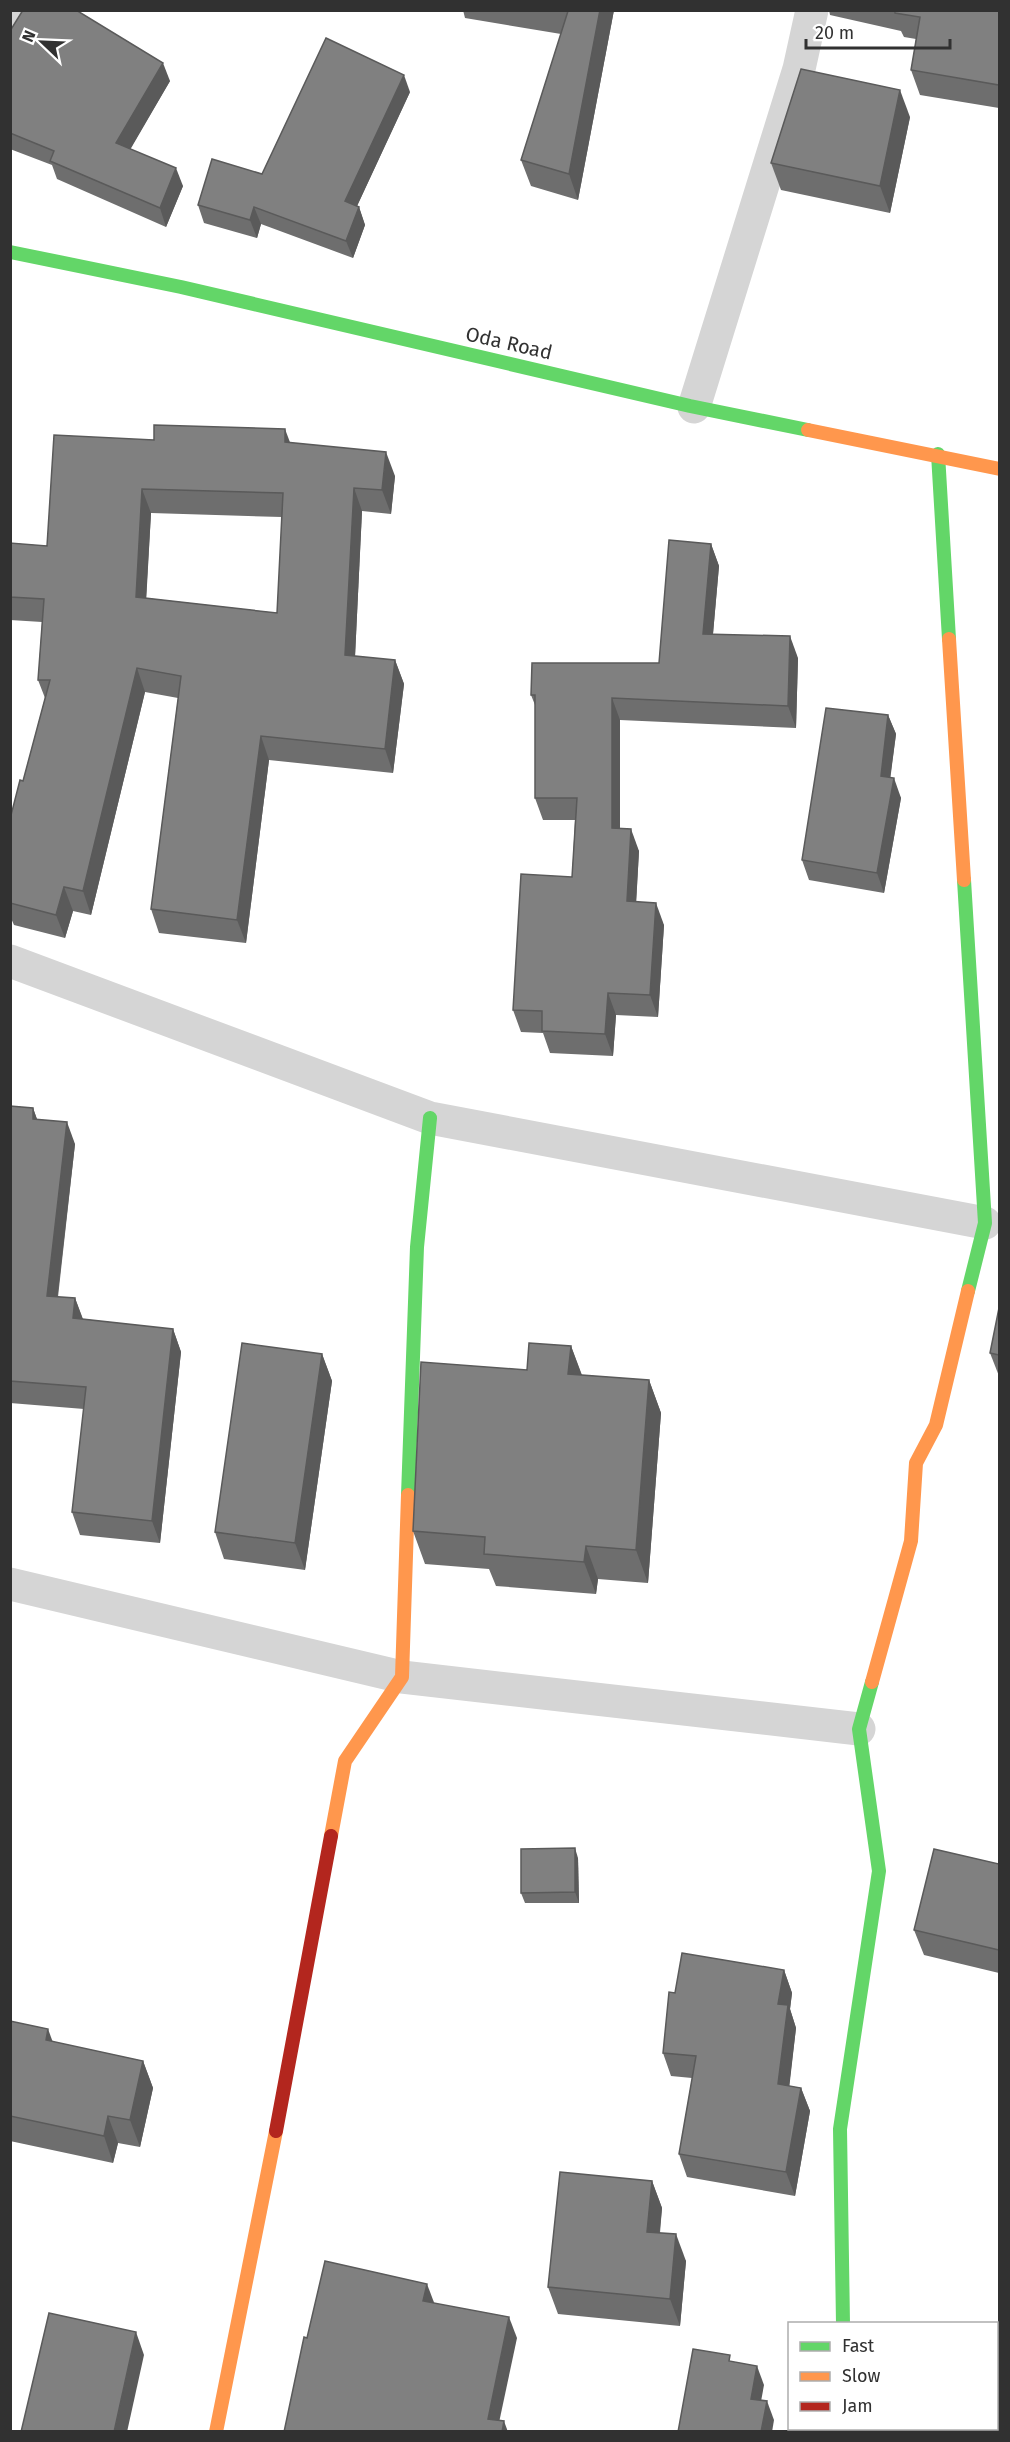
<svg xmlns="http://www.w3.org/2000/svg" width="1010" height="2442" font-family="'Fira Sans',sans-serif">
	<style>
		.lines { fill: none; stroke-linecap: round; stroke-linejoin: round }
		.street { stroke: #d5d5d5; stroke-width: 33 }
		.fast { stroke: #63d668; stroke-width: 14 }
		.slow { stroke: #ff974d; stroke-width: 14 }
		.jam { stroke: #b3261e; stroke-width: 14 }
		.wall { fill: #6e6e6e; fill-rule: evenodd }
		.shaded-wall { fill: #5a5a5a }
		.building { fill: #808080; stroke: #5a5a5a; stroke-width: 1.5; fill-rule: evenodd }
		.labels { text-anchor: middle; stroke-width: 6; stroke-linejoin: round; paint-order: stroke }
		.street-label { font-size: 20px; fill: #313131; stroke: #fff }
	</style>
	<rect width="100%" height="100%" fill="#fff"/>
	<g class="lines">
		<g class="street">
			<polyline points="10,25 19,10"/>
			<polyline points="694,407 799,69 812,10"/>
			<polyline points="10,961 430,1118 985,1223"/>
			<polyline points="10,1584 402,1677 859,1729"/>
			<polyline points="865,2428 870,2432"/>
		</g>
		<g class="fast">
			<polyline points="10,252 181,287 690,406 808,430"/>
			<polyline points="938,454 949,639"/>
			<polyline points="964,880 985,1223 968,1291"/>
			<polyline points="408,1495 417,1247 430,1118"/>
			<polyline points="843,2324 840,2129 879,1871 859,1729 872,1682"/>
		</g>
		<g class="slow">
			<polyline points="808,430 1000,469"/>
			<polyline points="949,639 964,880"/>
			<polyline points="872,1682 911,1541 916,1463 936,1425 968,1291"/>
			<polyline points="331,1836 345,1761 402,1677 408,1495"/>
			<polyline points="216,2432 276,2131"/>
		</g>
		<polyline class="jam" points="276,2131 331,1836"/>
	</g>
	<g class="wall">
		<polygon points="463,10 614,10 578,200 531,186 521,160 561,34 465,18"/>
		<polygon points="829,10 999,10 999,108 920,95 911,70 916,39 904,37 901,31 830,15"/>
		<polygon points="10,31 170,81 130,149 183,186 166,227 57,179 52,165 10,149"/>
		<polygon points="410,92 357,206 359,207 365,225 353,258 261,224 257,238 204,223 198,205 262,174"/>
		<polygon points="910,117 890,213 781,190 771,163"/>
		<path d="M154,440L290,443L395,476L391,514L362,511L355,656L395,660L404,684L393,773L269,760L246,943L159,933L151,909L178,698L145,692L91,915L73,911L65,938L14,925L10,916V819L23,781L45,698L38,680L42,622L10,620V543L47,546ZM151,513L282,517L277,613L146,598Z"/>
		<polygon points="711,544 719,566 713,634 798,658 796,728 620,720 620,828 639,851 636,902 664,925 658,1017 616,1015 613,1056 550,1053 543,1033 521,1032 513,1010 572,877 575,820 543,820 535,798 535,705 531,695 659,663"/>
		<polygon points="888,715 896,734 890,778 901,798 884,893 809,880 802,860"/>
		<polygon points="10,1106 33,1108 37,1119 75,1144 58,1297 75,1298 83,1319 173,1329 181,1352 160,1543 80,1535 72,1512 84,1409 10,1403"/>
		<polygon points="999,1308 999,1376 990,1353"/>
		<polygon points="571,1346 582,1375 649,1380 661,1413 648,1583 598,1579 596,1594 496,1586 489,1569 425,1564 413,1531 527,1370"/>
		<polygon points="322,1354 332,1381 305,1570 224,1559 215,1532"/>
		<polygon points="578,1858 579,1903 525,1903 521,1893"/>
		<polygon points="999,1864 999,1973 924,1955 914,1930"/>
		<polygon points="784,1970 792,1993 790,2009 796,2028 789,2086 801,2088 810,2111 795,2196 687,2177 679,2154 692,2078 671,2076 663,2053 675,1993"/>
		<polygon points="10,2021 53,2042 143,2061 153,2088 140,2147 118,2143 113,2163 10,2141"/>
		<polygon points="652,2181 662,2208 660,2233 686,2261 680,2326 558,2314 548,2287"/>
	</g>
	<g class="shaded-wall">
		<polygon points="600,10 614,10 578,200 569,174"/>
		<polygon points="163,63 170,81 123,162 116,143"/>
		<polygon points="404,75 410,92 351,219 345,201"/>
		<polygon points="900,90 910,117 890,213 880,186"/>
		<polygon points="176,168 183,186 166,227 160,208"/>
		<polygon points="254,207 261,224 257,238 250,220"/>
		<polygon points="359,207 365,225 353,258 346,241"/>
		<polygon points="285,429 294,453 285,442"/>
		<polygon points="386,452 395,476 391,514 382,490"/>
		<polygon points="354,488 362,511 354,678 345,655"/>
		<polygon points="142,489 151,513 145,621 136,597"/>
		<polygon points="711,544 719,566 711,656 703,634"/>
		<polygon points="790,636 798,658 796,728 788,706"/>
		<polygon points="395,660 404,684 393,773 385,749"/>
		<polygon points="137,668 145,692 91,915 83,891"/>
		<polygon points="612,698 620,720 620,850 612,828"/>
		<polygon points="888,715 896,734 888,796 881,776"/>
		<polygon points="261,736 269,760 246,943 237,920"/>
		<polygon points="894,778 901,798 884,893 877,873"/>
		<polygon points="631,829 639,851 635,923 627,901"/>
		<polygon points="64,887 73,911 65,938 56,915"/>
		<polygon points="656,903 664,925 658,1017 650,995"/>
		<polygon points="608,993 616,1015 613,1056 605,1034"/>
		<polygon points="33,1108 41,1131 33,1119"/>
		<polygon points="67,1122 75,1144 55,1318 47,1296"/>
		<polygon points="75,1298 83,1320 73,1318"/>
		<polygon points="173,1329 181,1352 160,1543 152,1521"/>
		<polygon points="571,1346 583,1379 568,1374"/>
		<polygon points="322,1354 332,1381 305,1570 295,1543"/>
		<polygon points="649,1380 661,1413 648,1583 636,1550"/>
		<polygon points="586,1546 598,1579 596,1594 584,1562"/>
		<polygon points="575,1848 578,1858 579,1903 575,1892"/>
		<polygon points="784,1970 792,1993 790,2009 796,2028 787,2107 778,2084 778,2004"/>
		<polygon points="48,2029 58,2056 46,2040"/>
		<polygon points="143,2061 153,2088 140,2147 130,2120"/>
		<polygon points="801,2088 810,2111 795,2196 786,2172"/>
		<polygon points="108,2116 118,2143 113,2163 104,2136"/>
		<polygon points="652,2181 662,2208 657,2258 647,2232"/>
		<polygon points="676,2234 686,2261 680,2326 670,2299"/>
		<polygon points="427,2284 435,2305 423,2301"/>
		<polygon points="509,2317 517,2338 497,2432 488,2419"/>
		<polygon points="136,2332 144,2355 127,2432 114,2432"/>
		<polygon points="757,2366 764,2385 758,2418 751,2399"/>
		<polygon points="767,2401 774,2420 772,2432 761,2432"/>
		<polygon points="504,2421 508,2432 502,2432"/>
	</g>
	<g class="building">
		<polygon points="23,10 76,10 163,63 116,143 176,168 160,208 50,161 54,151 10,133 10,31"/>
		<polygon points="563,10 600,10 569,174 521,160 568,11"/>
		<polygon points="895,10 999,10 999,85 911,70 920,17 895,13"/>
		<polygon points="326,38 404,75 345,201 359,207 346,241 254,207 250,220 198,205 212,159 262,174"/>
		<polygon points="801,69 900,90 880,186 771,163"/>
		<path d="M154,425L285,429V442L386,452L382,490L354,488L345,655L395,660L385,749L261,736L237,920L151,909L181,676L137,668L83,891L64,887L56,915L10,903V819L20,780L23,781L50,680H38L44,599L10,597V543L47,546L54,435L154,440ZM142,489L283,493L277,613L136,597Z"/>
		<polygon points="669,540 711,544 703,634 790,636 788,706 612,698 612,828 631,829 627,901 656,903 650,995 608,993 605,1034 542,1031 542,1011 513,1010 521,874 572,877 577,798 535,798 535,695 531,695 532,663 659,663"/>
		<polygon points="826,708 888,715 881,776 894,778 877,873 802,860"/>
		<polygon points="10,1106 33,1108 33,1119 67,1122 47,1296 75,1298 73,1318 173,1329 152,1521 72,1512 86,1387 10,1381"/>
		<polygon points="999,1308 999,1355 990,1353"/>
		<polygon points="242,1343 322,1354 295,1543 215,1532"/>
		<polygon points="529,1343 571,1346 568,1374 649,1380 636,1550 586,1546 584,1562 484,1554 485,1537 413,1531 421,1362 527,1370"/>
		<polygon points="575,1848 575,1892 521,1893 521,1849"/>
		<polygon points="934,1849 999,1864 999,1950 914,1930"/>
		<polygon points="682,1953 784,1970 778,2004 788,2005 778,2084 801,2088 786,2172 679,2154 696,2056 663,2053 669,1992 675,1993"/>
		<polygon points="10,2021 48,2029 46,2040 143,2061 130,2120 108,2116 104,2136 10,2116"/>
		<polygon points="560,2172 652,2181 647,2232 676,2234 670,2299 548,2287"/>
		<polygon points="325,2261 427,2284 423,2301 509,2317 488,2419 504,2421 502,2432 284,2432 304,2337 307,2338"/>
		<polygon points="49,2313 136,2332 114,2432 21,2432"/>
		<polygon points="693,2349 730,2355 729,2361 757,2366 751,2399 767,2401 761,2432 678,2432"/>
	</g>
	<g class="labels">
		<g class="street-label">
			<text transform="translate(509 343) rotate(13)" y="7">Oda Road</text>
		</g>
	</g>
	<rect width="1010" height="2442" fill="none" stroke="#313131" stroke-width="24"/>
	<rect x="788" y="2322" width="210" height="108" fill="#ffffff" stroke="#adadad" stroke-width="1.5"/>
	<rect x="800" y="2342" width="30" height="9" fill="#63d668" stroke="#adadad" stroke-width="1.5"/>
	<text x="842" y="2352" font-size="18" fill="#313131">Fast</text>
	<rect x="800" y="2372" width="30" height="9" fill="#ff974d" stroke="#adadad" stroke-width="1.5"/>
	<text x="842" y="2382" font-size="18" fill="#313131">Slow</text>
	<rect x="800" y="2402" width="30" height="9" fill="#b3261e" stroke="#adadad" stroke-width="1.5"/>
	<text x="842" y="2412" font-size="18" fill="#313131">Jam</text>
	<g transform="translate(42 42) rotate(293)" stroke="#ffffff" stroke-width="4.5" paint-order="stroke">
	<path d="M0-4.5L10 22L0 15L-10 22Z" fill="#313131"/>
	<text y="-9" font-size="16" font-weight="bold" text-anchor="middle" fill="#313131">N</text>
	</g>
	<path d="M806 39v9h144v-9" fill="none" stroke="#313131" stroke-width="3"/>
	<text x="815" y="39" font-size="18" fill="#313131" stroke="#ffffff" stroke-width="4.5" paint-order="stroke">20 m</text>
</svg>
